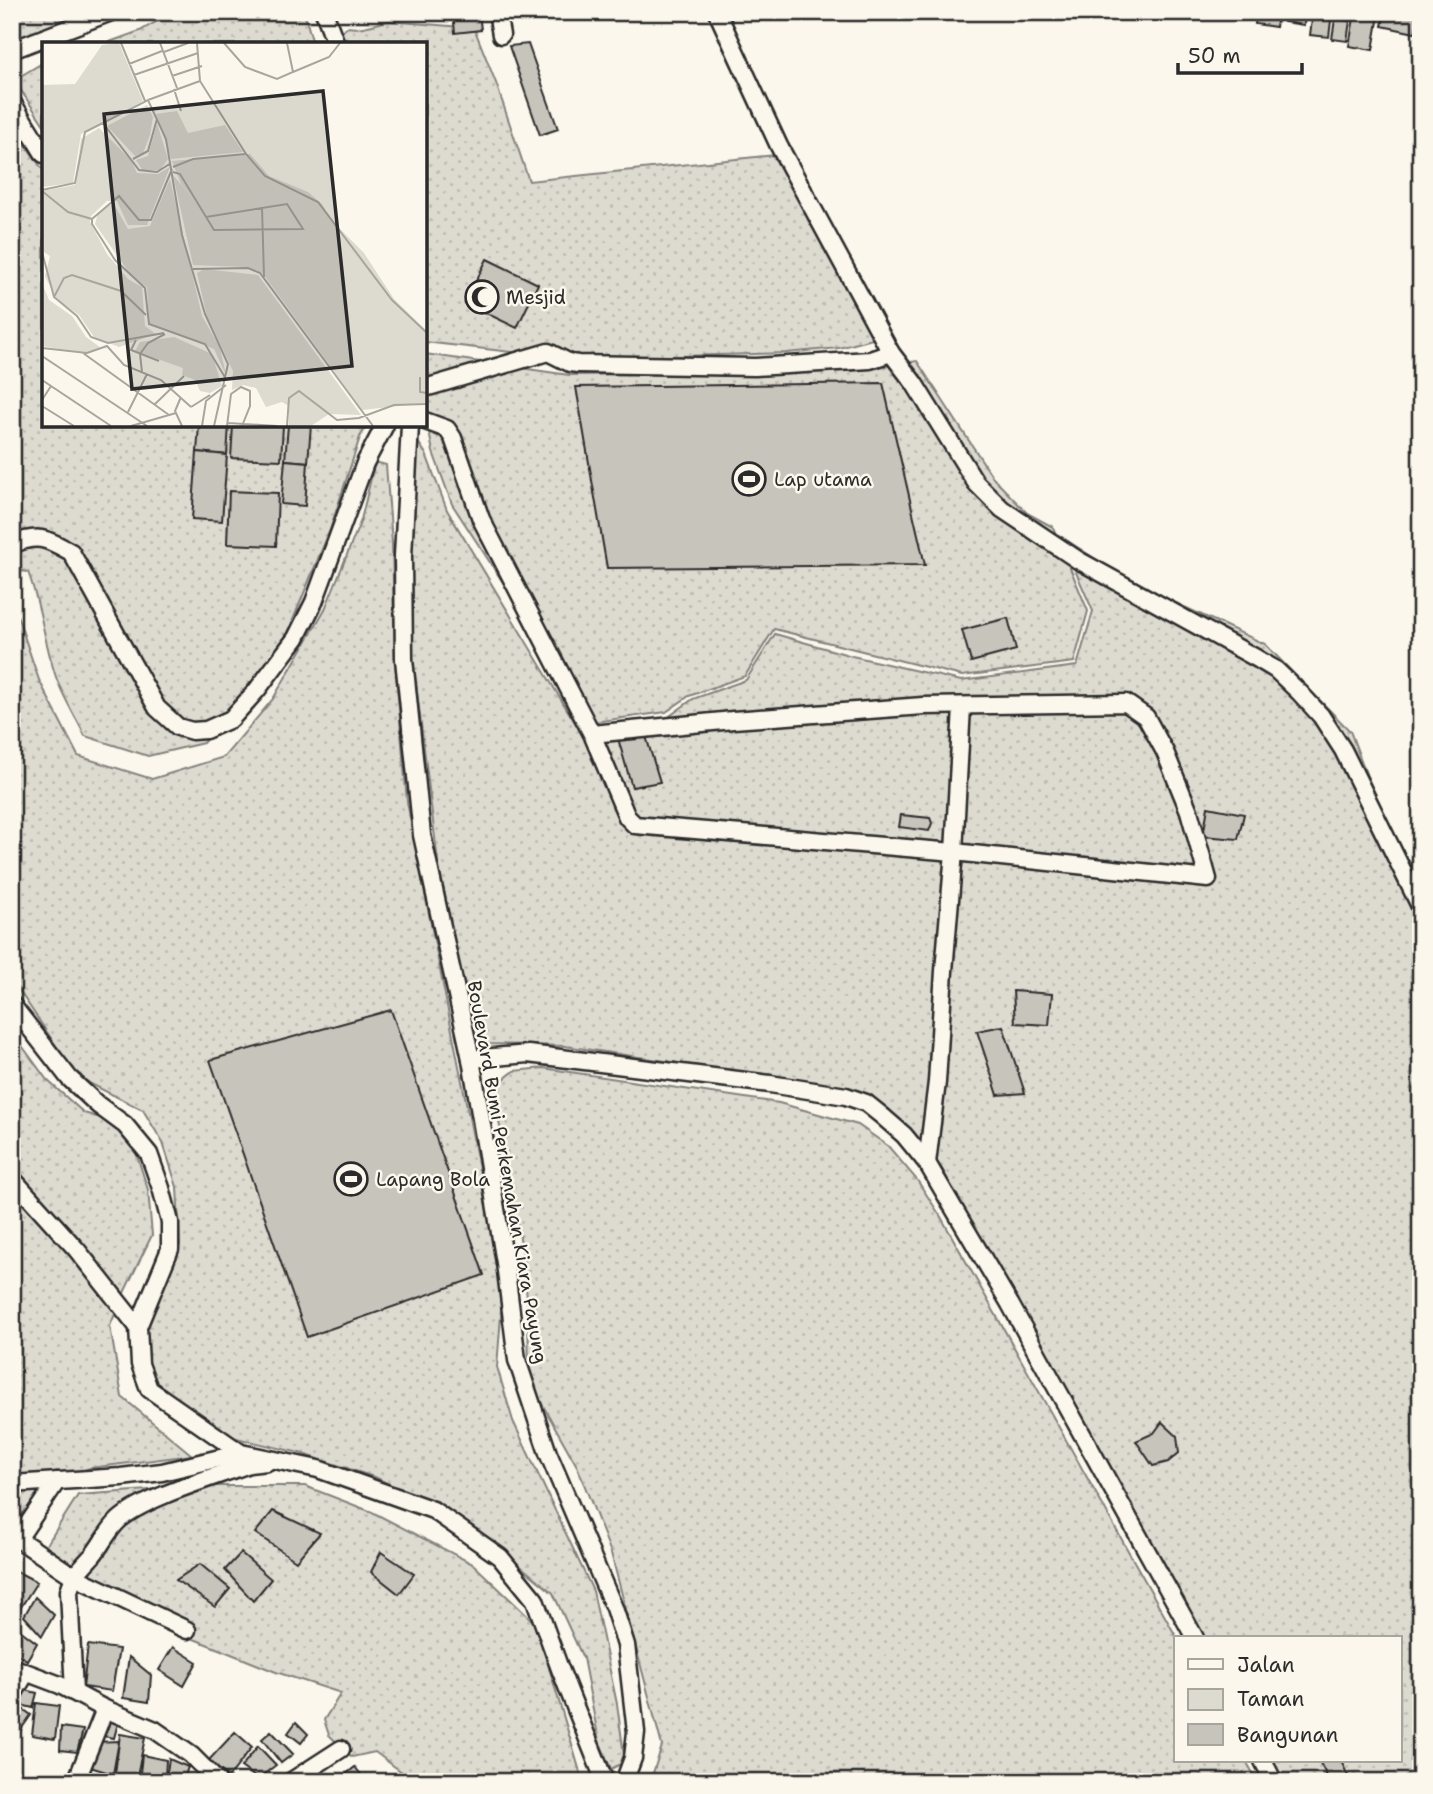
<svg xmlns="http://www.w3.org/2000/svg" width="1433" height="1794" font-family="'Shantell Sans',sans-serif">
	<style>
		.green { fill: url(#green-dots); stroke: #84827e; stroke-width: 2 }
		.building { fill: #c7c4bc; stroke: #2b2b2b; stroke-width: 2 }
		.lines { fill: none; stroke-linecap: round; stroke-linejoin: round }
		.minor-casing { stroke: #2b2b2b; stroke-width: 21 }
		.minor { stroke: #fbf7ec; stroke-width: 16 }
		.labels { text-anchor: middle; stroke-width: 5; stroke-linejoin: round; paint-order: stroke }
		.poi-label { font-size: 19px; fill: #2b2b2b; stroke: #fbf7ec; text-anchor: start }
		.street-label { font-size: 19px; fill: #2b2b2b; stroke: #fbf7ec }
		.inset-road { fill: none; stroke: #a8a59f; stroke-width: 2 }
		.view { fill: #2b2b2b; fill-opacity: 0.15; stroke: #2b2b2b; stroke-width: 3.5 }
		.inset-edge { fill: none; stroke: #2b2b2b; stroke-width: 3.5 }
	</style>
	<defs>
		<pattern id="green-dots" width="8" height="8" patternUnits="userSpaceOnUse" patternTransform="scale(1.75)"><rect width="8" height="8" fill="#dddad0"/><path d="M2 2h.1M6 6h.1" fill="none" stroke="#bebbb3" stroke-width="1.8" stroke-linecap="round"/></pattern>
	</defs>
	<rect width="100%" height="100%" fill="#fbf7ec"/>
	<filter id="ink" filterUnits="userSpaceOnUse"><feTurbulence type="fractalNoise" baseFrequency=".0143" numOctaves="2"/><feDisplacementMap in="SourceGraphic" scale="14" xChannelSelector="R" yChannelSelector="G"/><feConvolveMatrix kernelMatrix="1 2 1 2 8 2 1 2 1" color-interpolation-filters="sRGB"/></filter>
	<g filter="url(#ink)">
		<g class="green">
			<polygon points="12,12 114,12 12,46"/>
			<polygon points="173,12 304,12 313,44 104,44 140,31"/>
			<path d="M389,21L474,28L496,83L529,181L775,155L876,338L839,348L786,353L571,359L425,342V44H344L338,34L348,27C361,30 376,23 389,21Z"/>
			<polygon points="44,62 44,125 14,80"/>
			<path d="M12,126L44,171V425H367L360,437L330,530L288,632L248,690L203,743L148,756L85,736C75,716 63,697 56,677C44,642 41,606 28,572L12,570Z"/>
			<polygon points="425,354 569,375 853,371 917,361 994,479 1027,513 1053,527 1088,611 1074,662 962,676 774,629 745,676 689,696 666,712 594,722 452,504 433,452 425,411"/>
			<polygon points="416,439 426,454 447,510 580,731 667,718 693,699 746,680 775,634 852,656 961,681 1077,666 1093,611 1060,536 1111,569 1167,599 1265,644 1350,731 1367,776 1400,848 1421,878 1421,1782 1283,1782 1271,1761 1400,1761 1400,1638 1203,1638 942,1169 922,1143 856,1102 798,1081 565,1046 489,1044 474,1034 438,862 411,643 408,442"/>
			<polygon points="375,462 386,465 392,543 395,662 407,802 503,1290 497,1367 513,1421 593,1591 617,1704 625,1762 611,1769 599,1741 583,1658 553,1593 501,1550 439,1510 377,1478 300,1453 232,1437 151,1386 139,1332 152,1301 180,1245 177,1187 163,1143 143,1110 77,1077 12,980 12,600 39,680 78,756 152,779 224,757 273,699 325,609 361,520"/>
			<polygon points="12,1032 47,1080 84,1113 114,1122 133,1143 148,1190 152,1235 122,1297 110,1326 122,1397 192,1455 90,1468 58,1479 46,1494 20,1515 12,1515"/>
			<polygon points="543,1068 779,1103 858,1125 888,1146 917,1180 941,1217 1177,1638 1176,1761 1246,1761 1258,1782 650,1782 662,1746 611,1553 577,1466 529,1381 528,1310 523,1255 493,1088 514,1071"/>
			<polygon points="207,1486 305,1486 372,1512 473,1564 536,1624 583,1782 411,1782 411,1779 375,1752 352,1757 329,1735 324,1720 341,1693 276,1672 189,1637 67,1572 44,1549 78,1495"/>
		</g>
		<g class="building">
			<polygon points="453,12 479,12 481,30 455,33"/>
			<polygon points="1257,12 1278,12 1276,27 1255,24"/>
			<polygon points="1285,12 1306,12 1304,25 1284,22"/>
			<polygon points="1313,12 1332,12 1329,37 1310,35"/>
			<polygon points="1355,12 1379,15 1373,50 1349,46"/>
			<polygon points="1385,12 1420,12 1415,33 1382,26"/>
			<polygon points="1335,19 1350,21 1347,41 1332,39"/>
			<polygon points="528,44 558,129 540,135 509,46"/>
			<polygon points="487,259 538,284 517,328 465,303"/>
			<polygon points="883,383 925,565 607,568 576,387"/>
			<polygon points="199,425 229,425 227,455 197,452"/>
			<polygon points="233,425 283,425 281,460 231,458"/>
			<polygon points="288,425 311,425 308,462 285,460"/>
			<polygon points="197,452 227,455 222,521 192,519"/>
			<polygon points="285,460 308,462 305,506 281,504"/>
			<polygon points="229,491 278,493 276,546 227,544"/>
			<polygon points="1008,618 1016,650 971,662 962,630"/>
			<polygon points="645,733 660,782 632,787 617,735"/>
			<polygon points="1208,807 1244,814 1238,839 1203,836"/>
			<polygon points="901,815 930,818 932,823 929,831 899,827"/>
			<polygon points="1013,991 1052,994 1049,1025 1015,1023"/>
			<polygon points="391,1010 484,1275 307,1337 210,1060"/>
			<polygon points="1003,1026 1025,1093 998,1095 977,1031"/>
			<polygon points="1162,1422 1177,1436 1179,1453 1168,1462 1153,1466 1136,1441 1154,1433"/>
			<polygon points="273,1511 320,1533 296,1561 255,1533"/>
			<polygon points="381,1552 414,1574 399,1594 371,1572"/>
			<polygon points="241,1553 271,1579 253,1601 225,1570"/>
			<polygon points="200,1564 230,1589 215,1607 176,1580"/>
			<polygon points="12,1569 37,1582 19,1610 12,1605"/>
			<polygon points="35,1597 54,1615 42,1636 24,1616"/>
			<polygon points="20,1630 37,1643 27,1660 12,1651 12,1639"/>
			<polygon points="88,1645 119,1649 112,1691 83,1687"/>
			<polygon points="173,1647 197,1662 184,1686 159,1670"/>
			<polygon points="129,1657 151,1675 149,1702 123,1698"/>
			<polygon points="22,1689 37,1693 33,1708 17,1704"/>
			<polygon points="36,1703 59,1706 55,1739 32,1735"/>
			<polygon points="19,1706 31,1715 15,1738 12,1736 12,1714"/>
			<polygon points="106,1721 118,1723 114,1738 103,1736"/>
			<polygon points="296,1722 308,1734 301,1743 288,1733"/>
			<polygon points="61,1727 83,1730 77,1752 60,1750"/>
			<polygon points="271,1731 293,1754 281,1763 262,1739"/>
			<polygon points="235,1732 252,1747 229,1777 208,1761"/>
			<polygon points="120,1734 145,1738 137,1776 115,1774"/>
			<polygon points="119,1741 113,1774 90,1767 95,1742"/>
			<polygon points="12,1742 19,1750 12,1759"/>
			<polygon points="258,1746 276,1765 258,1779 241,1767"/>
			<polygon points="142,1755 166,1760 165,1777 140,1773"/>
			<polygon points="169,1759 188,1767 183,1781 166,1778"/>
			<polygon points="1319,1761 1341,1761 1351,1782 1330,1782"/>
			<polygon points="355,1767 367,1782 342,1782 340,1779"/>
			<polygon points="15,1771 27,1781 12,1782 12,1774"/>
		</g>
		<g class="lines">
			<defs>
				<g id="minor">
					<polyline points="324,12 336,44"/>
					<polyline points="497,12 501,35"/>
					<polyline points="717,12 779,146 891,353 914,383 976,483 1002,509 1078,560 1256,658 1276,670 1300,693 1321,716 1343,750 1421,908"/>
					<polyline points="12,50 111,12"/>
					<polyline points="12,102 44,154"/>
					<polyline points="425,388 548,352 570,363 578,364 755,367 870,360 891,353"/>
					<polyline points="425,421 447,429 453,438 481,519 592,734 627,817 635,825 954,852 1208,879 1189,811 1165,752 1146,717 1126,703 923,706 733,720 592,734"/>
					<polyline points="410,425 403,556 404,659 422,835 471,1059 505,1263 517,1360 548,1453 614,1608 626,1645 636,1732 633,1758 624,1782"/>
					<path d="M12,545C38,533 47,539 71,552L157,708L178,727L192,731L206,730L231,719L257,690L296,638L314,602L365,463L385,425"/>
					<polyline points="12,1005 69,1078 98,1105 125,1125 149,1154 161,1188 170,1222 170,1249 138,1327 140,1364 149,1389 241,1453 318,1469 433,1510 500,1557 535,1600 560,1669 605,1782"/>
					<polyline points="471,1059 528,1054 770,1084 846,1096 866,1103 881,1115 904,1135 927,1163 1010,1304 1195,1638"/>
					<polyline points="927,1163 937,1082 944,971 954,852 962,707"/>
					<polyline points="12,1178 77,1250 138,1327"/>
					<polyline points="57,1481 18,1539 73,1576 187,1630"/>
					<polyline points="12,1484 121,1477 162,1472 241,1453"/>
					<polyline points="12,1667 60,1685 105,1709 155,1730 191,1755 218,1782"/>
					<path d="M74,1692L69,1591C73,1575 82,1567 93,1555C102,1544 108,1530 119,1520C145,1497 215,1477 249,1464L267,1462"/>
					<polyline points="12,1696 26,1673"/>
					<polyline points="1263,1761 1274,1782"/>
					<polyline points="76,1782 105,1709"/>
					<polyline points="290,1782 341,1749"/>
				</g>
			</defs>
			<use href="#minor" class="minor-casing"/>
			<use href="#minor" class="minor"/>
		</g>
	</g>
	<defs>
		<symbol id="mosque-ring" viewBox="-11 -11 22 22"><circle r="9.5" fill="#fbf7ec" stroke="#2b2b2b" stroke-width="1.5"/><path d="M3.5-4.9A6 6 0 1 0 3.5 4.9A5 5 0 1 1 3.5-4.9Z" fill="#2b2b2b"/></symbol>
		<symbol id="stadium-ring" viewBox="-11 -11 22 22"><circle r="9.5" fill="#fbf7ec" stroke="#2b2b2b" stroke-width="1.5"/><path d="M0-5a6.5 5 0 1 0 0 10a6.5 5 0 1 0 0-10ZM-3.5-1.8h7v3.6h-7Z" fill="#2b2b2b"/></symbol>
	</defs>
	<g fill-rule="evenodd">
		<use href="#mosque-ring" x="463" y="278" width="38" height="38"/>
		<use href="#stadium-ring" x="730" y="460" width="38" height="38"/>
		<use href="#stadium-ring" x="332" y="1160" width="38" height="38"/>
	</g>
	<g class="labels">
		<g class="poi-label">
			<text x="506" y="304">Mesjid</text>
			<text x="774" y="486">Lap utama</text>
			<text x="376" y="1186">Lapang Bola</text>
		</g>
		<g class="street-label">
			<text transform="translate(508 1172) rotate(80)" y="7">Boulevard Bumi Perkemahan Kiara Payung</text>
		</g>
	</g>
	<g transform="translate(42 42)">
		<rect width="385" height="385" fill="#fbf7ec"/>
		<path d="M77,1L101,59L39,92L31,141L0,145V43L33,42L60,3ZM105,63L111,75L108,93L101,111L93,114L65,84ZM135,69L146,91L183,83L201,110L129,117L114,72ZM57,86L89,118L95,131L116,132L128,125L105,183H86L75,159H65L49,174L48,180L65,212L86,237L100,245L103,284L114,292L77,305L52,295L37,273L15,258L3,234L8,214L0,209V149L33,143L39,97ZM208,112L227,134L266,150L280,162L290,179L322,211L352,257L385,289V361L320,368L221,232L201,225L151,223L131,133L165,173L139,142L130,119ZM128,137L160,274L178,306L184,333L172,307L107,282L105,245L91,236L53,182L56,171L67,163L73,164L86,187L108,184ZM162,227L216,233L319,373L287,372L269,384H247V364L240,360L224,365L214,346L201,343L190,348L191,329L165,275L155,231ZM0,241L7,258L30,274L44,295L59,306L45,312L0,304ZM132,295L170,312L180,344L168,351L158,349L153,338L140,333L141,326L93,309L98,300Z" fill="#dddad0"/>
		<path d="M115,81L126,117L118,128L101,129L94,118L106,114Z" fill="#dddad0"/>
		<path class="inset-road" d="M79,1L103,59M118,1L135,46M155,1L158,39L204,112L223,134L276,160L350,258L385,291M182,1L203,25L235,37L251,30L245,1M122,10L146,1M87,22L120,9M251,30L287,15L298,1M92,33L156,11M130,34L160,24M132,47L139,69M106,58L158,39M61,81L97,128L115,130L129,121M91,117L106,109L115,77M131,125L151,117L203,112M130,127L109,178H97L77,154L50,177V182L73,218L103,246L107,282L163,302L184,337M131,130L138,132L172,188L261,187L245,162L164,175M0,148L33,141L43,90L106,58L124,97L140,193L163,272L186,322L172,384M0,149L26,170L50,177M220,165L222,235M0,210L12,255L35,274L49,295L66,301L122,291M151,227L206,226L218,231L331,384M12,255L22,236L30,233L79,249L104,273M94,298L89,308L117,319M0,306L45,311L65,304L82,323L119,338L149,365M41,311L127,373M0,314L105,384M100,330L98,312L106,301L123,292M378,335V350L385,351M0,338L9,344L0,358M9,344L69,384M139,355L133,369L140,384M112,363L142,334M0,364L32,384M149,365L168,353M86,370L105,332M186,381L235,384M89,384L134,371M160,384L164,359L184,343M185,384L189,352L199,345L208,349V364L200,384M245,384L247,356L257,349L295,378L317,376L352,363L385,362"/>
		<path class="view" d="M281,49L310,324L90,347L62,72Z"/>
		<rect width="385" height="385" class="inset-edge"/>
	</g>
	<rect width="1433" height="1794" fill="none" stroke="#fbf7ec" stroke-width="42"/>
	<rect x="21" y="21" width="1391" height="1752" fill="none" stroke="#2b2b2b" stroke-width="2.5" filter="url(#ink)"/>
	<rect x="1174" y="1636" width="228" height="126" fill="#fbf7ec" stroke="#a8a59f" stroke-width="2"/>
	<rect x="1188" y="1659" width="35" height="10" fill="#fbf7ec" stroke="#a8a59f" stroke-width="2"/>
	<text x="1237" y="1672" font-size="21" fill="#2b2b2b">Jalan</text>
	<rect x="1188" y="1689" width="35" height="21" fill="#dddad0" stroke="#a8a59f" stroke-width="2"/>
	<text x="1237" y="1706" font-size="21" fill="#2b2b2b">Taman</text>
	<rect x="1188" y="1724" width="35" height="21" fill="#c7c4bc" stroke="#a8a59f" stroke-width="2"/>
	<text x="1237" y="1742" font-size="21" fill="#2b2b2b">Bangunan</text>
	<path d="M1178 63v10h124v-10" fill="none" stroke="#2b2b2b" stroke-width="3.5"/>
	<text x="1188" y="63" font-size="21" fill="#2b2b2b" stroke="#fbf7ec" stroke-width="5" paint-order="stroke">50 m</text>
</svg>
